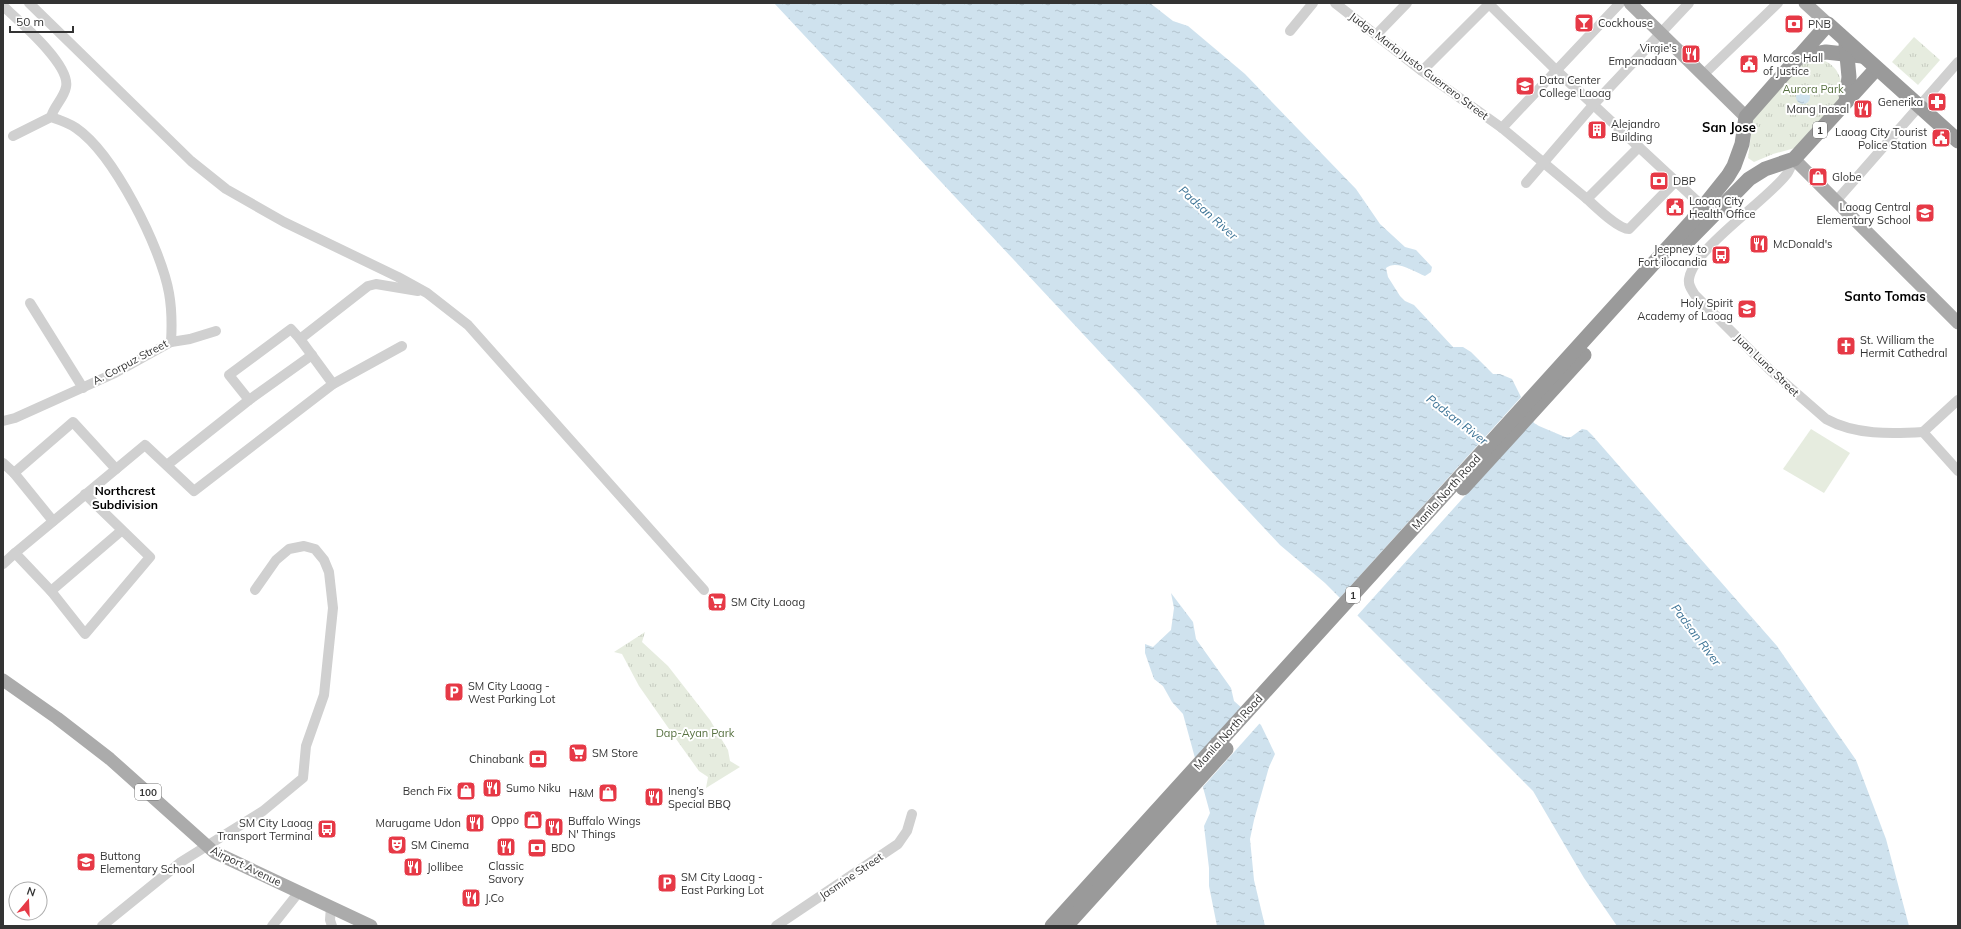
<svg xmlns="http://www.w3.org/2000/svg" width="1961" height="929" font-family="Mulish,sans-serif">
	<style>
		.park { fill: url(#park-tufts) }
		.pitch { fill: #e6ecdf }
		.water { fill: url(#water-ripples) }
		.pier { fill: #fff }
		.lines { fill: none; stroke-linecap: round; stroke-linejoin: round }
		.minor { stroke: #d0d0d0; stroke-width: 10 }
		.major { stroke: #ababab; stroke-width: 13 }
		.highway { stroke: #9a9a9a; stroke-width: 15 }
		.labels { text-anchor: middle; stroke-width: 4; stroke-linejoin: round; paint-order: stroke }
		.shield { fill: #fff; stroke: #707070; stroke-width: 1 }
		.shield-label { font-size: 10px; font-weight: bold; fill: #333 }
		.poi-label { font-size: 11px; fill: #333; stroke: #fff; text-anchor: start }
		.street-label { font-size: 11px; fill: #333; stroke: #fff }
		.park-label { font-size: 11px; fill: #56703f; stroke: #fff }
		.water-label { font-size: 12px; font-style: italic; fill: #3f7597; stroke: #fff }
		.neighbourhood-label { font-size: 12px; font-weight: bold; fill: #000; stroke: #fff }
		.quarter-label { font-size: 13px; font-weight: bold; fill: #000; stroke: #fff }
	</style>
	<defs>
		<pattern id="park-tufts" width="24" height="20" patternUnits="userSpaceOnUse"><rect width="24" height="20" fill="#e6ecdf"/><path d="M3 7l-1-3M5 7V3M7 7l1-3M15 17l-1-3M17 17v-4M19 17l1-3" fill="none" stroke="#c6cbc0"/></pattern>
		<pattern id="water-ripples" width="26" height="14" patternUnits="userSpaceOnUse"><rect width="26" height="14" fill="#cfe2ee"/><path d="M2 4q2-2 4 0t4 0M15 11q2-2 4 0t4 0" fill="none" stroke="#b2c2cd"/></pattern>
	</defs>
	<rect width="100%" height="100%" fill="#fff"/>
	<g class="park">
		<polygon points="1914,37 1940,60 1918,85 1892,62"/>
		<path d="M1819,59C1838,64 1842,78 1843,96L1795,148L1773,154L1754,162L1748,158L1753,120L1800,61Z"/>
		<polygon points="645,632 642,642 668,666 710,720 728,750 730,761 740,767 706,788 708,777 699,771 681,746 639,686 622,654 614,652"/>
	</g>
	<polygon class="pitch" points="1811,429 1850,453 1824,493 1783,469"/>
	<g class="water">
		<path d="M774,3H1150L1173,21L1188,26L1245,74L1356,189L1380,224L1405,247L1416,250L1432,267L1431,272L1425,276C1415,272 1396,259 1386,268L1388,277L1400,296L1405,301L1414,305L1453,347H1463L1471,352L1493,374H1500L1512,379L1534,423L1539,426L1565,437H1571L1582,429L1587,430L1592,435L1777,646L1856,760L1886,839L1909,926H1617L1584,878L1533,791L1325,583L1280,545Z"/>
		<circle cx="1803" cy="97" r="7"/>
		<polygon points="1171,593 1193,622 1196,639 1231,688 1234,701 1261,725 1275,754 1269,767 1254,820 1250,839 1254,880 1265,926 1217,926 1209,886 1209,868 1204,826 1210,813 1183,714 1172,702 1163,686 1154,679 1145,653 1145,644 1153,647 1171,630 1174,608"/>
	</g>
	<g class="pier">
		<polygon points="1522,396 1534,419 1356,617 1338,600"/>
		<polygon points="1242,706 1260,723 1201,789 1194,760"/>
	</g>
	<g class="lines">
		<g class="minor">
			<polyline points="29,3 191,161 226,189 284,222 398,277 427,293 468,325 704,590"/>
			<polyline points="1335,3 1422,71 1502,128 1587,199 1639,147"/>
			<polyline points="1488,3 1556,70 1698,202"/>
			<path d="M3,6C19,21 71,65 66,87C64,98 54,106 51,117"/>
			<polyline points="1290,31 1313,3"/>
			<polyline points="1376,35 1407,3"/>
			<polyline points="1422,71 1490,3"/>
			<polyline points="1703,75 1778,3"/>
			<polyline points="1502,128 1620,3"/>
			<path d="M1794,159C1791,164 1790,171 1786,175C1766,201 1693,249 1689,279C1688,286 1692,290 1695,295L1771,371L1826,419C1855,435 1891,434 1923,432"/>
			<polyline points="1526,183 1594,104 1689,3"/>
			<path d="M1587,199C1596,207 1618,229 1629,229L1676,181"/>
			<polyline points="1836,201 1958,62"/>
			<polyline points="30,303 83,388"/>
			<polyline points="300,339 333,384"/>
			<polyline points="171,342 190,339 216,331"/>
			<polyline points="249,400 229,375 291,329 300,339 368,286 376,284 418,291"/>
			<path d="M3,421L15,418L115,373L171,342C172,326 172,310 169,293C161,248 114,154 76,128C69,123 60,120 51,117L13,136"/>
			<polyline points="1923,432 1958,471"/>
			<polyline points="1923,432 1958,400"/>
			<polyline points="3,463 14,473"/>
			<polyline points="167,465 249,400 312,355"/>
			<polyline points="53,521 14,473 73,422 116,469"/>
			<polyline points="15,553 145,445 194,491 333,384 402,346"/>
			<polyline points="3,564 15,553 51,591 85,634 150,557 85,494"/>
			<polyline points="51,591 121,531"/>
			<polyline points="331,907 330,920 332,926"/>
			<polyline points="102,926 181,862 263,811 303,778 306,746 324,695 333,608 329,572 324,560 315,549 304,546 289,549 276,560 255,590"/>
			<polyline points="272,926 299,892"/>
			<polyline points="776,926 898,844 907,831 912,814"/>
		</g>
		<g class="major">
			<polyline points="1630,3 1746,117"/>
			<polyline points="1805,3 1828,24"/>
			<polyline points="1794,159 1958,323"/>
			<polyline points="3,680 57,718 110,759 214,852 371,926"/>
		</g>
		<g class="highway">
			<polyline points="1798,57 1826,52 1862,56"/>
			<polyline points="1846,102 1849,77 1846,45"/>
			<polyline points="1688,241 1749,179 1765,169 1794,159 1876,69"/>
			<polyline points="1463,488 1584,355"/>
			<polyline points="1052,926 1692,221 1728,176 1734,166 1742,144 1746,117 1828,24 1958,141"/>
			<polyline points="1066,926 1226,749"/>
		</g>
	</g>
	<defs>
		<symbol id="bar-square" viewBox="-11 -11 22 22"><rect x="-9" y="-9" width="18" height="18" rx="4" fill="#e63946" stroke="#fff"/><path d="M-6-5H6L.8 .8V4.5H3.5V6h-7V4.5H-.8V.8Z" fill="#fff"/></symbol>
		<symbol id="bank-square" viewBox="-11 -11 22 22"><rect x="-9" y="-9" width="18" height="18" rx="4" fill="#e63946" stroke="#fff"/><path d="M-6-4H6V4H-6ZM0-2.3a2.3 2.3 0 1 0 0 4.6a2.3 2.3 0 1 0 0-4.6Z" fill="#fff"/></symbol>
		<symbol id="restaurant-square" viewBox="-11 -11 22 22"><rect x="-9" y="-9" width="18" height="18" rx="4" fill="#e63946" stroke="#fff"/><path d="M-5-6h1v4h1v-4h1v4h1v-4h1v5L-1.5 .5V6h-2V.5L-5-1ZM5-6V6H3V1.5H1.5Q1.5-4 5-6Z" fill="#fff"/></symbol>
		<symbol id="civic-square" viewBox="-11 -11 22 22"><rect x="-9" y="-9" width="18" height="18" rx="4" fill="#e63946" stroke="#fff"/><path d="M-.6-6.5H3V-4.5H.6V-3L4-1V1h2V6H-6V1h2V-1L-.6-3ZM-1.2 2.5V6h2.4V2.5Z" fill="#fff"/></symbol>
		<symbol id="university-square" viewBox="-11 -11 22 22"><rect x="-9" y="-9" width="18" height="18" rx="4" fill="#e63946" stroke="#fff"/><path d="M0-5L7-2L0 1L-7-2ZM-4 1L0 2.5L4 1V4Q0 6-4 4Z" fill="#fff"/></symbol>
		<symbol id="pharmacy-square" viewBox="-11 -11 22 22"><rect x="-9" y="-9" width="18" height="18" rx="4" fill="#e63946" stroke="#fff"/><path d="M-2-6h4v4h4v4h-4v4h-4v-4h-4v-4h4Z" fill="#fff"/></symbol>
		<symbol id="building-square" viewBox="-11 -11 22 22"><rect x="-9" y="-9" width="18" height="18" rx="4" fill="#e63946" stroke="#fff"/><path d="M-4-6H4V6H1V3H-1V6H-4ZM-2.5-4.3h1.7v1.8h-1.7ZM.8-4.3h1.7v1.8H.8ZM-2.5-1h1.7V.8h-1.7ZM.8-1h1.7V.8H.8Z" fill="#fff"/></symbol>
		<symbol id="shop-square" viewBox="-11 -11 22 22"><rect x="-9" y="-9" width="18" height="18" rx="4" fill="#e63946" stroke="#fff"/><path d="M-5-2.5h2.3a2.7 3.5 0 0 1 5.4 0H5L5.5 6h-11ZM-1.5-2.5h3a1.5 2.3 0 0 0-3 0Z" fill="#fff"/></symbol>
		<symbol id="school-square" viewBox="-11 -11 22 22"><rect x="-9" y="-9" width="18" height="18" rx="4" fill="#e63946" stroke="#fff"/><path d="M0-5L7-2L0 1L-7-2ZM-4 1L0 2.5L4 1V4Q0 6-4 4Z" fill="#fff"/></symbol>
		<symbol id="bus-square" viewBox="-11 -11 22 22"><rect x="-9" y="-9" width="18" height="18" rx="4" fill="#e63946" stroke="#fff"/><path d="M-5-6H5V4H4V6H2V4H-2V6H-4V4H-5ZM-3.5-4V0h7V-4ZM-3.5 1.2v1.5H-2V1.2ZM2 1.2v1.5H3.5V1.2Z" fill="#fff"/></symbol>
		<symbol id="church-square" viewBox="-11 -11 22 22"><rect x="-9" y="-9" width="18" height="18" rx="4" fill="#e63946" stroke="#fff"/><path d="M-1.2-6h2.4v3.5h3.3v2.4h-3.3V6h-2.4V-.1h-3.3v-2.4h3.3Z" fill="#fff"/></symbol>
		<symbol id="supermarket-square" viewBox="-11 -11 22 22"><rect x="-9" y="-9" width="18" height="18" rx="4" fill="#e63946" stroke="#fff"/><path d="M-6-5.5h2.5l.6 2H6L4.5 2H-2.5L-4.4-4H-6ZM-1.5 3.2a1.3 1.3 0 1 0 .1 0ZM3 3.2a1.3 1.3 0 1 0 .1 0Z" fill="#fff"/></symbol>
		<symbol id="parking-square" viewBox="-11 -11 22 22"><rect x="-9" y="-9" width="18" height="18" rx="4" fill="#e63946" stroke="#fff"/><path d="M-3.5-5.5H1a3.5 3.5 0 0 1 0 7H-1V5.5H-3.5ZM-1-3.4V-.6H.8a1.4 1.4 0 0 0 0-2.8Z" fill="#fff"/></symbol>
		<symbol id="theatre-square" viewBox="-11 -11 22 22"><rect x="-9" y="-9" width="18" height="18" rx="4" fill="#e63946" stroke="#fff"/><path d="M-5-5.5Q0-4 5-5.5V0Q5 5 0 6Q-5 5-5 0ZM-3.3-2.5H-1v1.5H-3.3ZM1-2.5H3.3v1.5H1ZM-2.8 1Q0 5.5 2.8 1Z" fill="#fff"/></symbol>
	</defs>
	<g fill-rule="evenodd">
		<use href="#bar-square" x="1573" y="12" width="22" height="22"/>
		<use href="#bank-square" x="1783" y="13" width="22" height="22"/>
		<use href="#restaurant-square" x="1680" y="43" width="22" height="22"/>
		<use href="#civic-square" x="1738" y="53" width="22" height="22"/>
		<use href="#university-square" x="1514" y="75" width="22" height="22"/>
		<use href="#pharmacy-square" x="1926" y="91" width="22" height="22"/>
		<use href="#restaurant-square" x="1852" y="98" width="22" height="22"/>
		<use href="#building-square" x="1586" y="119" width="22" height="22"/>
		<use href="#civic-square" x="1930" y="127" width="22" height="22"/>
		<use href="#shop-square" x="1807" y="166" width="22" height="22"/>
		<use href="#bank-square" x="1648" y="170" width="22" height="22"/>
		<use href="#civic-square" x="1664" y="196" width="22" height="22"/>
		<use href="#school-square" x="1914" y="202" width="22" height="22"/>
		<use href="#restaurant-square" x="1748" y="233" width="22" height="22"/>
		<use href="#bus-square" x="1710" y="244" width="22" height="22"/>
		<use href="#school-square" x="1736" y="298" width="22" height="22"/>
		<use href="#church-square" x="1835" y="335" width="22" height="22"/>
		<use href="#supermarket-square" x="706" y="591" width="22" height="22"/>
		<use href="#parking-square" x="443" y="681" width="22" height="22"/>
		<use href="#supermarket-square" x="567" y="742" width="22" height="22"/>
		<use href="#bank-square" x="527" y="748" width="22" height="22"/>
		<use href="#restaurant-square" x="481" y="777" width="22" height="22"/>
		<use href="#shop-square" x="455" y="780" width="22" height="22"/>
		<use href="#shop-square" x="597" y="782" width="22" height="22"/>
		<use href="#restaurant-square" x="643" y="786" width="22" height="22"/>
		<use href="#shop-square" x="522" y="809" width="22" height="22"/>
		<use href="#restaurant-square" x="464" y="812" width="22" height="22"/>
		<use href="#restaurant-square" x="543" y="816" width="22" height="22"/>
		<use href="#bus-square" x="316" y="818" width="22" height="22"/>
		<use href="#theatre-square" x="386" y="834" width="22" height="22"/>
		<use href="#restaurant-square" x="495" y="836" width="22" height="22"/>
		<use href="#bank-square" x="526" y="837" width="22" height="22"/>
		<use href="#school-square" x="75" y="851" width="22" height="22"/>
		<use href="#restaurant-square" x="402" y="856" width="22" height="22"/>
		<use href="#parking-square" x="656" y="872" width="22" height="22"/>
		<use href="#restaurant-square" x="460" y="887" width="22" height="22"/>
	</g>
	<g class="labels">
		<g class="shield">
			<rect x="1813" y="122" width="14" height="16" rx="3"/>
			<rect x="1346" y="587" width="14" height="16" rx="3"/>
			<rect x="135" y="784" width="26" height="16" rx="3"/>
		</g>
		<g class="shield-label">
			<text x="1820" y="134">1</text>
			<text x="1353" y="599">1</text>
			<text x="148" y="796">100</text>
		</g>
		<g class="poi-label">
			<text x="1598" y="27">Cockhouse</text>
			<text x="1808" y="28">PNB</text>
			<text x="1677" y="52" text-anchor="end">Virgie's<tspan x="1677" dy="13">Empanadaan</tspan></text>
			<text x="1763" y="62">Marcos Hall<tspan x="1763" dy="13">of Justice</tspan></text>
			<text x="1539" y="84">Data Center<tspan x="1539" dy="13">College Laoag</tspan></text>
			<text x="1923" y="106" text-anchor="end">Generika</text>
			<text x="1849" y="113" text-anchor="end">Mang Inasal</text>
			<text x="1611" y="128">Alejandro<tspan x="1611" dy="13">Building</tspan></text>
			<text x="1927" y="136" text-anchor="end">Laoag City Tourist<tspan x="1927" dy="13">Police Station</tspan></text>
			<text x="1832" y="181">Globe</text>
			<text x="1673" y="185">DBP</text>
			<text x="1689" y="205">Laoag City<tspan x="1689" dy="13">Health Office</tspan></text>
			<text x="1911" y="211" text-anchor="end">Laoag Central<tspan x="1911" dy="13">Elementary School</tspan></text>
			<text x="1773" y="248">McDonald's</text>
			<text x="1707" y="253" text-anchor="end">Jeepney to<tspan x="1707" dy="13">Fort ilocandia</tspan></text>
			<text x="1733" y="307" text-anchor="end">Holy Spirit<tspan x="1733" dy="13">Academy of Laoag</tspan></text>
			<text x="1860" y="344">St. William the<tspan x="1860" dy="13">Hermit Cathedral</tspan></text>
			<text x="731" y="606">SM City Laoag</text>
			<text x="468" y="690">SM City Laoag -<tspan x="468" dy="13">West Parking Lot</tspan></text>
			<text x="592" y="757">SM Store</text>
			<text x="524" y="763" text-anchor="end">Chinabank</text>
			<text x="506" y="792">Sumo Niku</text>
			<text x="452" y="795" text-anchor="end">Bench Fix</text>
			<text x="668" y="795">Ineng’s<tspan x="668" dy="13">Special BBQ</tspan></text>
			<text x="594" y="797" text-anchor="end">H&amp;M</text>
			<text x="519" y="824" text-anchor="end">Oppo</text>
			<text x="568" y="825">Buffalo Wings<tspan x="568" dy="13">N' Things</tspan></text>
			<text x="313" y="827" text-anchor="end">SM City Laoag<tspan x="313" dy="13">Transport Terminal</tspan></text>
			<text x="461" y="827" text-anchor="end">Marugame Udon</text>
			<text x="411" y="849">SM Cinema</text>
			<text x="551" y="852">BDO</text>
			<text x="100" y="860">Buttong<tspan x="100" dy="13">Elementary School</tspan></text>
			<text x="506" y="870" text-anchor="middle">Classic<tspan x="506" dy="13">Savory</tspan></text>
			<text x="427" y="871">Jollibee</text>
			<text x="681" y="881">SM City Laoag -<tspan x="681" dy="13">East Parking Lot</tspan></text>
			<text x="485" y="902">J.Co</text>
		</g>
		<g class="street-label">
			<text transform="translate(1419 66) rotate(37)" y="4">Judge Maria Justo Guerrero Street</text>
			<text transform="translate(130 362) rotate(-28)" y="4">A. Corpuz Street</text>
			<text transform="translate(1767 365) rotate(44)" y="4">Juan Luna Street</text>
			<text transform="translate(1446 492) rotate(-48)" y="4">Manila North Road</text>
			<text transform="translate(1228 732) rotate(-48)" y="4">Manila North Road</text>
			<text transform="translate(246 866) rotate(26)" y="4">Airport Avenue</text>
			<text transform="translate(851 876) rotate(-34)" y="4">Jasmine Street</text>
		</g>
		<g class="park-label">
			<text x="1813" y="93">Aurora Park</text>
			<text x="695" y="737">Dap-Ayan Park</text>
		</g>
		<g class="water-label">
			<text transform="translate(1208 213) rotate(42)" y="4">Padsan River</text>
			<text transform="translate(1457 420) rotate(38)" y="4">Padsan River</text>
			<text transform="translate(1696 635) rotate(53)" y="4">Padsan River</text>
		</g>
		<g class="neighbourhood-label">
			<text x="125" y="495">Northcrest<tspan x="125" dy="14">Subdivision</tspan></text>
		</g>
		<g class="quarter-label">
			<text x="1729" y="132">San Jose</text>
			<text x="1885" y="301">Santo Tomas</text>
		</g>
	</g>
	<rect width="1961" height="929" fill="none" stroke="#333333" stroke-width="8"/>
	<g transform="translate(28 901) rotate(19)"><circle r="19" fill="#ffffff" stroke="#adadad"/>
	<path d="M0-3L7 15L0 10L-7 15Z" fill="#e63946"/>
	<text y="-6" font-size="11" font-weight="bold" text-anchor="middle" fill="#333333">N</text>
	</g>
	<path d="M10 26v6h63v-6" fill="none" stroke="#333333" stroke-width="2"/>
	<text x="16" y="26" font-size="12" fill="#333333" stroke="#ffffff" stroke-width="3" paint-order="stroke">50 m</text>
</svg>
